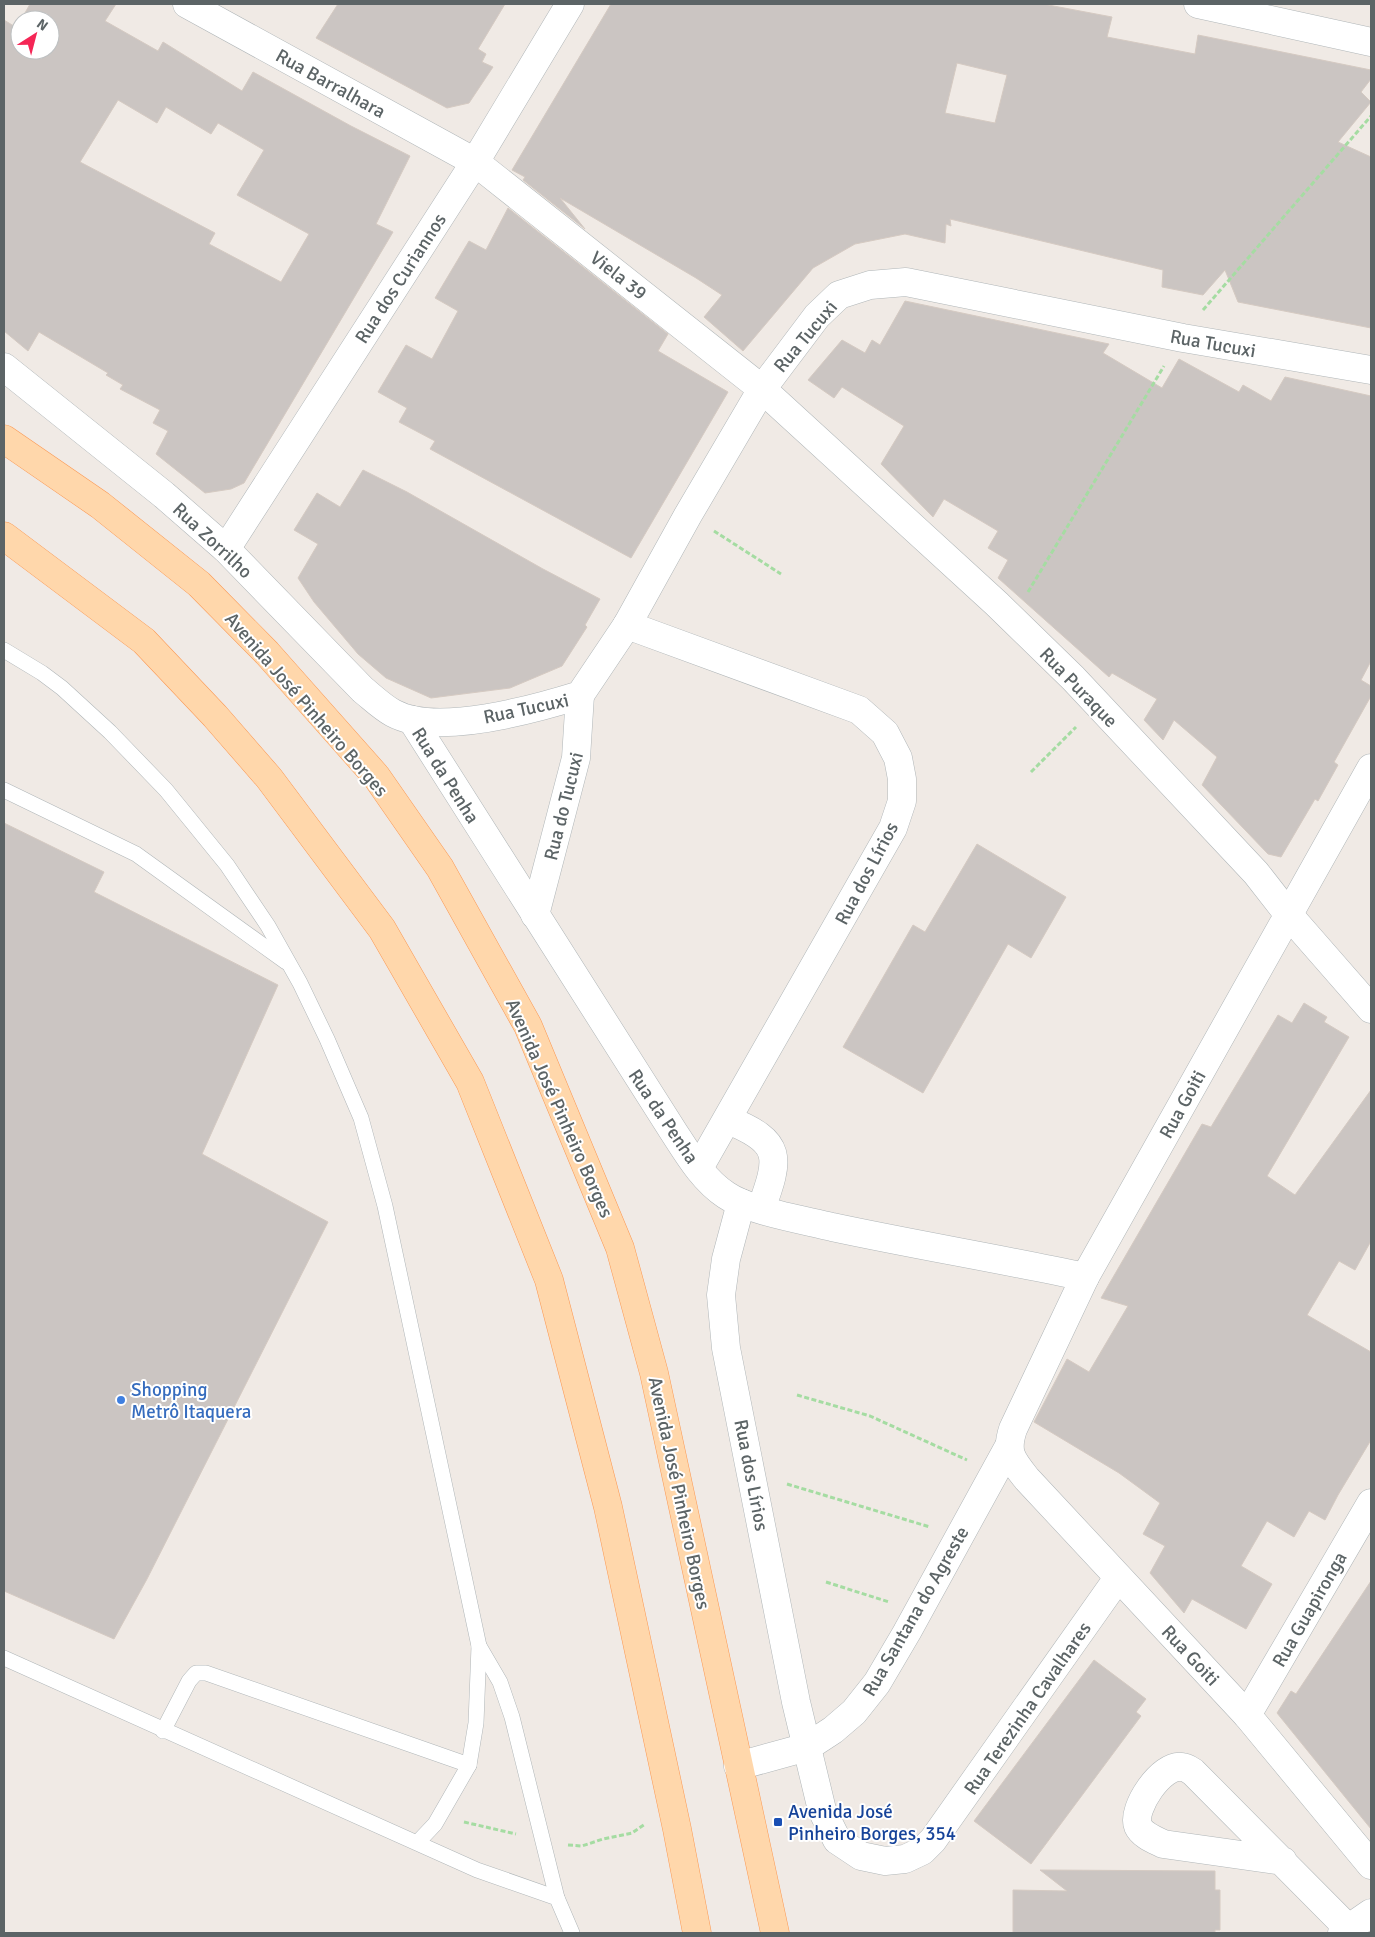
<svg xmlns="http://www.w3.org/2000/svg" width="1375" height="1937" font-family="Signika,sans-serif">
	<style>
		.building { fill: #cbc5c2; stroke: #d5cac2; fill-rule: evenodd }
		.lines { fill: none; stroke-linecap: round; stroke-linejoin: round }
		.lane-casing { stroke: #b0b6b8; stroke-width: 16 }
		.street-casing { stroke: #b0b6b8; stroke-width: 29 }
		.primary-casing { stroke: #fb9853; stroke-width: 29 }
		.path { stroke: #a5dca2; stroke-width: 3; stroke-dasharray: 5 2.5; stroke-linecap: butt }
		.lane { stroke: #fff; stroke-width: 15 }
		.street { stroke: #fff; stroke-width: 28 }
		.primary { stroke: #ffd7ab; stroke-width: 28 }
		.shop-dot { fill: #3f7fe0; stroke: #fff; stroke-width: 2 }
		.transit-dot { fill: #1a4fb4; stroke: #fff; stroke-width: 2 }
		.labels { text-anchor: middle; stroke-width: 4; stroke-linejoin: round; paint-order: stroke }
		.street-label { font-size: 19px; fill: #5c6466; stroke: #fff }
		.shop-label { font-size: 19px; fill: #366cbe; stroke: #fff; text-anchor: start }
		.transit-label { font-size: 19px; fill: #164399; stroke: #fff; text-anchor: start }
	</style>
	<rect width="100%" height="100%" fill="#f0eae5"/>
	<g class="building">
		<path d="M30,4H116L105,21L158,51L163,42L242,91L253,72L351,126L410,156L376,224L393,232L244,483L231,489L205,493L156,454L168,431L153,423L160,410L120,389L123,385L106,375L108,373L39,332L28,351L4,331V20L17,28L20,22V50H50V20H21ZM118,100L157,123L166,107L211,134L218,123L264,150L237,195L309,234L281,282L209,244L215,233L80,162Z"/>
		<polygon points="338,4 505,4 478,49 486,54 482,62 493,67 469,103 447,108 316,38"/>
		<path d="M611,4H1043L1112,17L1107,37L1195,54L1198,35L1371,70V79L1361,92L1371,102L1338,142L1371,157V328L1238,302L1225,270L1203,295L1162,287L1163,270L950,219L951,226L946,224L945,243L905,234L855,244L813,268L743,351L704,317L722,295L696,278L560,198L585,229L523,180L525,177L512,170ZM957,63L1007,75L995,123L945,113Z"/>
		<polygon points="508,208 668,334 658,351 728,392 631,558 430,449 435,441 399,422 407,408 378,392 406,345 432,359 458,311 435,298 469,241 486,250"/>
		<polygon points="905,301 1109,344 1103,353 1162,388 1179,359 1239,392 1243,385 1271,401 1285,377 1371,396 1371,661 1361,680 1371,686 1371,696 1334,762 1338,765 1318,801 1315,799 1281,857 1268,854 1202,785 1217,757 1174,720 1163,740 1144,720 1157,699 1112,673 1109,677 998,578 1008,560 988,548 998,531 944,499 933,517 881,464 904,426 842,387 834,398 808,380 842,340 865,353 872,340 880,345"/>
		<polygon points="363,470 407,492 543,569 600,599 585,625 587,627 562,666 510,688 431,698 386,678 358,654 314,602 298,578 318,544 294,530 317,493 340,507"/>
		<polygon points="4,823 104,872 94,892 278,985 202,1154 328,1222 147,1579 114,1639 4,1591"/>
		<polygon points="977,844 1066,897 1031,958 1008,944 923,1093 843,1047 913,925 925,932"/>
		<polygon points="1304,1003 1327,1017 1324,1022 1349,1037 1267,1176 1295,1195 1371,1090 1371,1241 1355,1270 1339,1261 1307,1315 1371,1352 1371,1440 1338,1495 1325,1520 1309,1511 1294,1537 1267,1521 1241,1566 1272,1584 1246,1629 1192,1599 1184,1613 1150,1573 1165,1546 1143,1534 1160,1503 1119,1473 1034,1422 1067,1359 1089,1372 1128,1306 1101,1298 1202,1124 1211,1127 1278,1015 1292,1023"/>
		<polygon points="1371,1581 1371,1829 1277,1713 1291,1691 1296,1694"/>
		<polygon points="1094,1660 1146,1699 1136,1712 1141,1716 1031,1864 974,1821"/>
		<polygon points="1040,1870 1215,1871 1215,1890 1220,1890 1220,1930 1215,1930 1215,1933 1013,1933 1013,1890 1067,1891"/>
	</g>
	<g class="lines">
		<defs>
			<g id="lane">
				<polyline points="4,650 42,673 62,688 110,732 166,790 227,865 268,926 300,983 327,1039 361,1118 385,1206 479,1646 476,1723 469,1765 435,1824 418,1842"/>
				<polyline points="4,790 136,854 286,962"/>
				<polyline points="479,1646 500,1682 512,1717 557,1898"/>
				<polyline points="4,1658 477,1870 557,1898 572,1933"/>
				<polyline points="163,1731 189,1681 196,1673 206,1673 469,1765"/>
			</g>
			<g id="street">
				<polyline points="187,4 475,162 762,389 997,604 1073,678 1256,873 1288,914 1371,1009"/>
				<polyline points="1198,4 1371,42"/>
				<path d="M4,367L164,495L226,549L363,690C373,698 382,707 393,713C437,737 535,709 580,695L627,625L688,515L762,389L817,316L839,295L870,285L906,282L1183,338L1371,370"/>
				<polyline points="226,549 475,162 570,4"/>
				<polyline points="627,625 859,710 885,733 898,758 902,779 902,801 893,828 699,1168"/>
				<path d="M412,720L673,1131C688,1154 703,1180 726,1195C749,1211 804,1220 832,1227C916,1245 1001,1259 1085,1277"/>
				<path d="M1371,768L1085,1277L1013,1429C1005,1453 1012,1460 1027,1479L1247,1715L1371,1865"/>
				<polyline points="535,915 576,758 580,695"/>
				<path d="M728,1120C783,1142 780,1157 761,1209"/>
				<polyline points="741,1203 726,1259 721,1295 726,1348 796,1702 822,1810 837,1840 861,1856 885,1861 905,1859 922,1851 933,1840 1118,1578"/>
				<polyline points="1247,1715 1371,1503"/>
				<polyline points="738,1766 807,1747 833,1730 854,1712 877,1683 907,1632 1008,1448"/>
				<path d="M1283,1861L1163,1844C1155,1840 1142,1835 1138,1826C1131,1809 1162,1763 1182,1767C1186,1767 1190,1770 1193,1772L1348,1928"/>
				<polyline points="1342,1933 1371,1913"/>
			</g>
			<g id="primary">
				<polyline points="4,439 100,505 199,584 267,653 376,776 440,868 528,1026 620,1248 654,1373 775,1933"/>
				<polyline points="4,536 144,641 215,716 269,778 382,929 470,1082 549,1280 608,1507 677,1829 697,1933"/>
			</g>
		</defs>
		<use href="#lane" class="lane-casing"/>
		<use href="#street" class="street-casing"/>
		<use href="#primary" class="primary-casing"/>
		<g class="path">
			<polyline points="1203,310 1371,116"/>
			<polyline points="714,531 781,574"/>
			<polyline points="1028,592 1164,366"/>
			<polyline points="1031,772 1076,727"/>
			<polyline points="797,1395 870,1416 967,1460"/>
			<polyline points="787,1484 930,1527"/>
			<polyline points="826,1582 889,1602"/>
			<polyline points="464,1822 516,1834"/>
			<polyline points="568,1845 582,1846 603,1839 632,1833 645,1824"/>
		</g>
		<use href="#lane" class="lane"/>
		<use href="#street" class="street"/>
		<use href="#primary" class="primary"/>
	</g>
	<circle class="shop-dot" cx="121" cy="1400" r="5"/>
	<rect class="transit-dot" x="773" y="1817" width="10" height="10" rx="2.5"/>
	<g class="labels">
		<g class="street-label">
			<text transform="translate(331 83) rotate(29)" y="7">Rua Barralhara</text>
			<text transform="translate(619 275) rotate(38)" y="7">Viela 39</text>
			<text transform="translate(400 278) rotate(-57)" y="7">Rua dos Curiannos</text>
			<text transform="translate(805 336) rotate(-50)" y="7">Rua Tucuxi</text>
			<text transform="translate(1213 343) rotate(10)" y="7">Rua Tucuxi</text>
			<text transform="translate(213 540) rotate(43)" y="7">Rua Zorrilho</text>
			<text transform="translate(1079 687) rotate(46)" y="7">Rua Puraque</text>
			<text transform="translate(307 704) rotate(49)" y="7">Avenida José Pinheiro Borges</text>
			<text transform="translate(526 708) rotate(-12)" y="7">Rua Tucuxi</text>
			<text transform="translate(446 775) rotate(58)" y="7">Rua da Penha</text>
			<text transform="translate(563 806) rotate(-76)" y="7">Rua do Tucuxi</text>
			<text transform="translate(866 873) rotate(-62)" y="7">Rua dos Lírios</text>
			<text transform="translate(1182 1104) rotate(-61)" y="7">Rua Goiti</text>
			<text transform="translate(560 1108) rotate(66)" y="7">Avenida José Pinheiro Borges</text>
			<text transform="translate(664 1116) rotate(56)" y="7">Rua da Penha</text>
			<text transform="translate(752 1475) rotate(79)" y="7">Rua dos Lírios</text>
			<text transform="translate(680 1493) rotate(78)" y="7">Avenida José Pinheiro Borges</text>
			<text transform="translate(1309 1609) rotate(-60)" y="7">Rua Guapironga</text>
			<text transform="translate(915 1611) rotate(-60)" y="7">Rua Santana do Agreste</text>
			<text transform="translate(1191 1655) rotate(47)" y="7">Rua Goiti</text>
			<text transform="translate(1027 1708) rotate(-55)" y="7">Rua Terezinha Cavalhares</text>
		</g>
		<g class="shop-label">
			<text x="131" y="1396">Shopping<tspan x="131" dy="22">Metrô Itaquera</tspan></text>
		</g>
		<g class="transit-label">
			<text x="788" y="1818">Avenida José<tspan x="788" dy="22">Pinheiro Borges, 354</tspan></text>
		</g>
	</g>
	<rect width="1375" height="1937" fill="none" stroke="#5c6466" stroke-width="10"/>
	<g transform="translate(35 35) rotate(36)"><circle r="24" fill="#ffffff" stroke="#bec1c2"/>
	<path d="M0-4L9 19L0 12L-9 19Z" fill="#f52656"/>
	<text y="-8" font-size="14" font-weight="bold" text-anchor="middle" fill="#5c6466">N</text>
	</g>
</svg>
